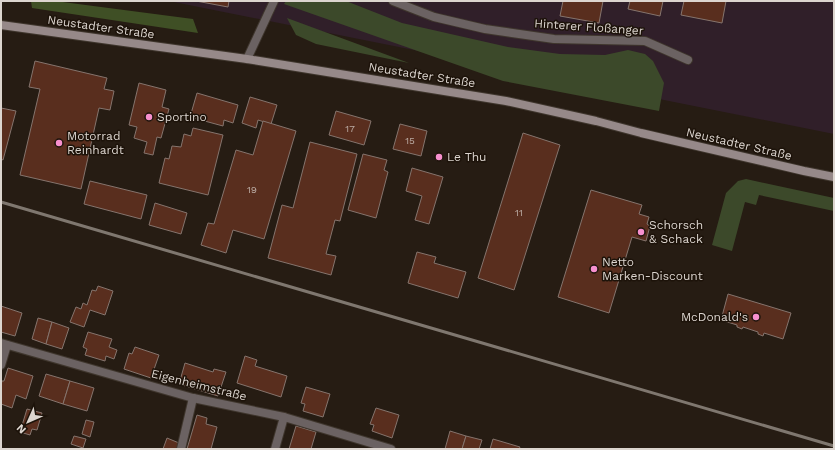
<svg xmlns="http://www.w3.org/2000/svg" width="835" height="450" font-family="'Work Sans',sans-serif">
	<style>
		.industrial { fill: #301f29 }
		.green { fill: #3c492a }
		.forest { fill: #3f4f25 }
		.building { fill: #592e1e; stroke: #85746d }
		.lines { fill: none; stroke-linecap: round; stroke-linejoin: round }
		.street-casing { stroke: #3f362d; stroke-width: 10 }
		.secondary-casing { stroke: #3f362d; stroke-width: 10 }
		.street { stroke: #6b6262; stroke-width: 8 }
		.secondary { stroke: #968989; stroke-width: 8 }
		.rail { stroke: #7f776f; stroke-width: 3 }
		.poi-dot { fill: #f790ce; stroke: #1d130a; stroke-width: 1.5 }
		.labels { text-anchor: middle; stroke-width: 3; stroke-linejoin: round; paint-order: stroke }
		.number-label { font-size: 10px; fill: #bbaba3 }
		.street-label { font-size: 12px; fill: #dcd5cf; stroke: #1d130a }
		.poi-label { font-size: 12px; fill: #dcd5cf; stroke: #1d130a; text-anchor: start }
	</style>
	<rect width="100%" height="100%" fill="#261c13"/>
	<polygon class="industrial" points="169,1 834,1 834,134"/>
	<g class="green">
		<polygon points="286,1 346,1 402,23 508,47 560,54 605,55 628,50 645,54 653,61 664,83 659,111 503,81 284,4"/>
		<polygon points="287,18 409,63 316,44 296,35"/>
		<polygon points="746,179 834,198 834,211 759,195 756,205 745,202 732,251 712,245 726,193 738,181"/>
	</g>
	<polygon class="forest" points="31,1 55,1 193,19 198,33 32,8"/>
	<g class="building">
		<polygon points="196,1 229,1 228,7"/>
		<polygon points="563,1 603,1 599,23 560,16"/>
		<polygon points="630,1 663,1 660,16 628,9"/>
		<polygon points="684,1 726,1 722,23 681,15"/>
		<polygon points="35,61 107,78 104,89 114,91 110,110 99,108 81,189 20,175 40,89 29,87"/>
		<polygon points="139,83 166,90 162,107 169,109 161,138 157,137 153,155 144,153 147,142 134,138 137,127 129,125"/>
		<polygon points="197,93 238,105 233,123 224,120 223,126 190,117"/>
		<polygon points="250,97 277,105 271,124 258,120 256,128 242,123"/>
		<polygon points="1,108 16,111 3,160 1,159"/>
		<polygon points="336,111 371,121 364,145 329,135"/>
		<polygon points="263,121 296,131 264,239 233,230 226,253 201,245 208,223 214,224 236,150 253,155"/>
		<polygon points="400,124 427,131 421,156 393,149"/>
		<polygon points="193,128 223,135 208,195 159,183 165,158 169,159 172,146 181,147 184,134 191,136"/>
		<polygon points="523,133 560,145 514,290 478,278"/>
		<polygon points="310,142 357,154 340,221 335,220 326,254 336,256 331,275 268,258 282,205 293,208"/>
		<polygon points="363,154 387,160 384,170 388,172 376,218 348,210"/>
		<polygon points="412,168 443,177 429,224 415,220 422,196 406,191"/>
		<polygon points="90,181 147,195 141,219 84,204"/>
		<polygon points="591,190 642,205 639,214 649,217 647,224 650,226 646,241 632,237 609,313 558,297"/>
		<polygon points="155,203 187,213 181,234 149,225"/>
		<polygon points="417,252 436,257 434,263 466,272 458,298 408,283"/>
		<polygon points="98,286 113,291 105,315 90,310 84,327 70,322 76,307 81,309 83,303 87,305 92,290 96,291"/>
		<polygon points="728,294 791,313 783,339 764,333 763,336 758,334 758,332 743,327 742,329 737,327 737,325 721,320"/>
		<polygon points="1,306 22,313 15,336 1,332"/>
		<polygon points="38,318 52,322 46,344 32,339"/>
		<polygon points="52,322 69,328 62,349 46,344"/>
		<polygon points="88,332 112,339 109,347 117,350 114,359 106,356 105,361 85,355 87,349 83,347"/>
		<polygon points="135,347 159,355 151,378 124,369 129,353 132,354"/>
		<polygon points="245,356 257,360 255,366 287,376 281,397 237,383"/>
		<polygon points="185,363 213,372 214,369 226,372 218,396 179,384"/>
		<polygon points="8,368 33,376 26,399 16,395 12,408 1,404 1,385 2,381 4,381"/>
		<polygon points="46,374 70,381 63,404 39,396"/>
		<polygon points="70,381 94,388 87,411 63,404"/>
		<polygon points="306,387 330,394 323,417 303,411 305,404 301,403"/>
		<polygon points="376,408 399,415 392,438 372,431 374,425 370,424"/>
		<polygon points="27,409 42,413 37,430 32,429 30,435 20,432"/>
		<polygon points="197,415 207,418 206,424 217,427 211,449 187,449"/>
		<polygon points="86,420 94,422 90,437 82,434"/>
		<polygon points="296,426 316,432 311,449 289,449"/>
		<polygon points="450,431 466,436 462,449 445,449"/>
		<polygon points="74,436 86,439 83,448 71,444"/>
		<polygon points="466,436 482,440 479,449 462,449"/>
		<polygon points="167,438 179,443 177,449 163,449"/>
		<polygon points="493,439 520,447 519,449 490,449"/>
	</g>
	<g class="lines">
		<defs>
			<g id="street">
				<polyline points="393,1 434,17 485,29 554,39 645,41 688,60"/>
				<polyline points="247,59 274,1"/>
				<polyline points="1,343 193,398 284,417 391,449"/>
				<polyline points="1,365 7,345"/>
				<polyline points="181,449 193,398"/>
				<polyline points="275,449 284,417"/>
			</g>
			<polyline id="secondary" points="1,25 247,59 506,101 596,121 641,133 804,171 834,177"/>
		</defs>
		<use href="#street" class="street-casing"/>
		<use href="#secondary" class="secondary-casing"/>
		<use href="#street" class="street"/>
		<use href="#secondary" class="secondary"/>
		<polyline class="rail" points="1,202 834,446"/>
	</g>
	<g class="poi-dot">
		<circle cx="149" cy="117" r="4"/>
		<circle cx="59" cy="143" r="4"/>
		<circle cx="439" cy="157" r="4"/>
		<circle cx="641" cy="232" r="4"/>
		<circle cx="594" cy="269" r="4"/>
		<circle cx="756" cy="317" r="4"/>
	</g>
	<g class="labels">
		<g class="number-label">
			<text x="350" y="132">17</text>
			<text x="410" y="144">15</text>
			<text x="252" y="193">19</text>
			<text x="519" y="216">11</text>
		</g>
		<g class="street-label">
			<text transform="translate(101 27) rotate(8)" y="4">Neustadter Straße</text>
			<text transform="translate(589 27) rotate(4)" y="4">Hinterer Floßanger</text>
			<text transform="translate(422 75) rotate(9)" y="4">Neustadter Straße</text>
			<text transform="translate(739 144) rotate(13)" y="4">Neustadter Straße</text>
			<text transform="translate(199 385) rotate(14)" y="4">Eigenheimstraße</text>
		</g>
		<g class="poi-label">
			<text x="157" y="121">Sportino</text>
			<text x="67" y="140">Motorrad<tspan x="67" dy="14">Reinhardt</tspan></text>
			<text x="447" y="161">Le Thu</text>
			<text x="649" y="229">Schorsch<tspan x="649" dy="14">&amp; Schack</tspan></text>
			<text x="602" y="266">Netto<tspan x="602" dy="14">Marken-Discount</tspan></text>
			<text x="748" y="321" text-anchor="end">McDonald's</text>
		</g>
	</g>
	<rect width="835" height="450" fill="none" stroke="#dcd5cf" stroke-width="4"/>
	<g transform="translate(28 422) rotate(225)" stroke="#1d130a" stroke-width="3" paint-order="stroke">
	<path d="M0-3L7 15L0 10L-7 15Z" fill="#dcd5cf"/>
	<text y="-6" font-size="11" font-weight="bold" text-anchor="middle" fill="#dcd5cf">N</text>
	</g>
</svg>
